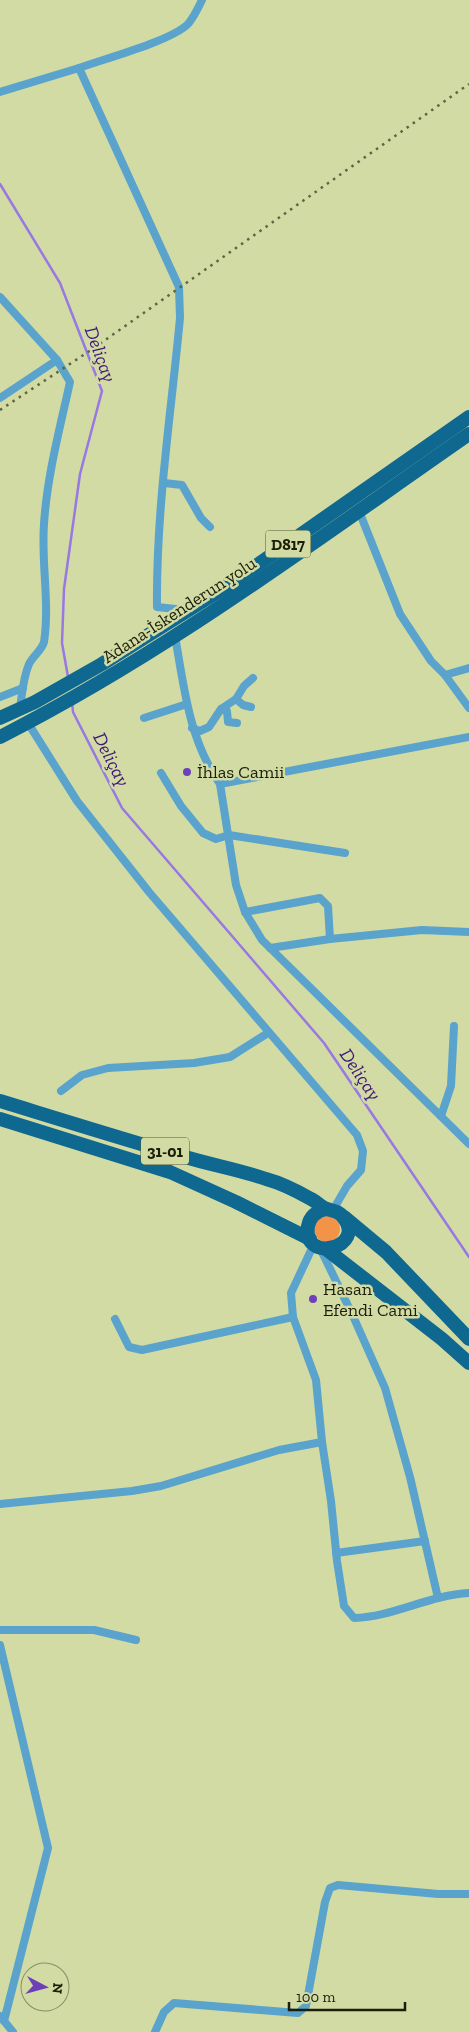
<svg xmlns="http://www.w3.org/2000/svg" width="469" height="2032" font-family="'Zilla Slab',serif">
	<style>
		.green { fill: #f3934a }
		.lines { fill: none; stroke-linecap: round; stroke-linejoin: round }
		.stream { stroke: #9878e3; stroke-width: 2.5 }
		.minor { stroke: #59a3cd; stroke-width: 8 }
		.trunk { stroke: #0e6890; stroke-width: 14 }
		.rail { stroke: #5f6443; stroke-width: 2.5; stroke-dasharray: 2.5 5; stroke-linecap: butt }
		.poi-dot { fill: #6b40b8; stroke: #d2dba4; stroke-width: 2 }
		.labels { text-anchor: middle; stroke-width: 5; stroke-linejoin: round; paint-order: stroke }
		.shield { fill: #d2dba4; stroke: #525738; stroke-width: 1 }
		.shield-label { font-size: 16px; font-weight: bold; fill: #1b1e09 }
		.street-label { font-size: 18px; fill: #1b1e09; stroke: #d2dba4 }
		.poi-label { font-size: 18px; fill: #1b1e09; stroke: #d2dba4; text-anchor: start }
		.water-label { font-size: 19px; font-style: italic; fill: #3e1676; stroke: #d2dba4 }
	</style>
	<rect width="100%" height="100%" fill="#d2dba4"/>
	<circle class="green" cx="327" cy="1229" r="13"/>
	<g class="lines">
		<g class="stream">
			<polyline points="0,184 60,283 102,391 80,474 64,589 62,643 68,677"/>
			<polyline points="72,702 73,712 122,808 324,1043 469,1257"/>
		</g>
		<g class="minor">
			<polyline points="0,92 79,68"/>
			<path d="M0,297L57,360L70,382C60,428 47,476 44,524C41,563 50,602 44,642C42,650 33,656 29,664C23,678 22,694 20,709"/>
			<polyline points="0,398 57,360"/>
			<polyline points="164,483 182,485 201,518 210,527"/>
			<polyline points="359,511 400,614 431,661 445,675 469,708"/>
			<path d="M185,610L157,607C156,510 171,414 180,318L179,287L79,68C104,59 171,41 188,24C194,17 198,8 202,0"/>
			<path d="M175,636C184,687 189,740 220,784L236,885L245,912L262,940L469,1144"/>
			<polyline points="445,675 469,668"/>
			<polyline points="0,697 23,688"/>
			<polyline points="236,699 243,705 251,707"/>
			<polyline points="221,709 227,711 228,722 237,723"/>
			<polyline points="144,718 187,704"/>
			<polyline points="28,723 77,801 149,892 357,1135 363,1151 361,1170 347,1186 333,1210"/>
			<polyline points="192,728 200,731 209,727 221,709 236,699 244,686 253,678"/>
			<polyline points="161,773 181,806 203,833 216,839 229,835 345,853"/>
			<polyline points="220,784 469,737"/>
			<polyline points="245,912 320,898 328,906 330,939"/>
			<polyline points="270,948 330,939 422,930 469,932"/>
			<polyline points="61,1091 82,1075 108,1068 194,1063 230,1057 268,1033"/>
			<polyline points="441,1116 451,1086 454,1026"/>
			<path d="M314,1244L291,1293L293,1317L316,1380L322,1442L331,1501L337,1561L344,1606L354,1618C393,1617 429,1595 469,1593"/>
			<polyline points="320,1248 353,1316 385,1388 410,1477 438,1598"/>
			<polyline points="115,1319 129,1347 142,1350 293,1317"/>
			<polyline points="0,1504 132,1491 161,1486 279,1450 322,1442"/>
			<polyline points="336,1553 425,1541"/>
			<polyline points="0,1630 94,1630 136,1640"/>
			<polyline points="0,1645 48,1848 4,2021"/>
			<polyline points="0,2016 13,2032"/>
			<polyline points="155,2032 164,2012 174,2003 298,2013 306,2006 325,1902 330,1888 338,1885 438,1894 469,1894"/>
		</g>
		<g class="trunk">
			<polyline points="0,718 35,702 102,664 230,584 469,417"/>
			<path d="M0,737C166,653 316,540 469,434"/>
			<path d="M0,1101C62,1120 123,1139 185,1157C212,1165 240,1170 266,1179C281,1183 297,1191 311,1199C316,1201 321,1207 327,1209C333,1211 339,1211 343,1217C368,1247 302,1265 308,1226C310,1216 317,1211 326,1209"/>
			<polyline points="0,1119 170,1172 236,1202 310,1239"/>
			<polyline points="344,1217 386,1252 469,1339"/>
			<polyline points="326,1249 442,1339 469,1363"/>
		</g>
		<polyline class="rail" points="0,410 91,350 469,84"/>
	</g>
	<g class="poi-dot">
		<circle cx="187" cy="772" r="5"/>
		<circle cx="313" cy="1299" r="5"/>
	</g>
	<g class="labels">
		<g class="shield">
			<rect x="265.5" y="530.5" width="45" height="27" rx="4"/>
			<rect x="141" y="1137.5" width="48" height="27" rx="4"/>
		</g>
		<g class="shield-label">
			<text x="288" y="550">D817</text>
			<text x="165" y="1157">31-01</text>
		</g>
		<g class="street-label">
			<text transform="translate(179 610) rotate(-33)" y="6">Adana-İskenderun yolu</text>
		</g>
		<g class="poi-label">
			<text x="197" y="778">İhlas Camii</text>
			<text x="323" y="1295">Hasan<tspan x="323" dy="21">Efendi Cami</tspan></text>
		</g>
		<g class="water-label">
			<text transform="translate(101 354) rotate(70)" y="7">Deliçay</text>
			<text transform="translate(112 759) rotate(63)" y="7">Deliçay</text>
			<text transform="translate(361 1074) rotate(56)" y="7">Deliçay</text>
		</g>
	</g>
	<g transform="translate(45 1987) rotate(96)"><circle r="24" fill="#d2dba4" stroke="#898f66"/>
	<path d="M0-4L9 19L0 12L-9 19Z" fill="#6b40b8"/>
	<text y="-8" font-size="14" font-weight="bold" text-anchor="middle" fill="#1b1e09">N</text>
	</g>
	<path d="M289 2002v8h116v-8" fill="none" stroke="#1b1e09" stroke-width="2.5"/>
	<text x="296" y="2002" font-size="15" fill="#1b1e09" stroke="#d2dba4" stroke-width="4" paint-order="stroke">100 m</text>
</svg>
